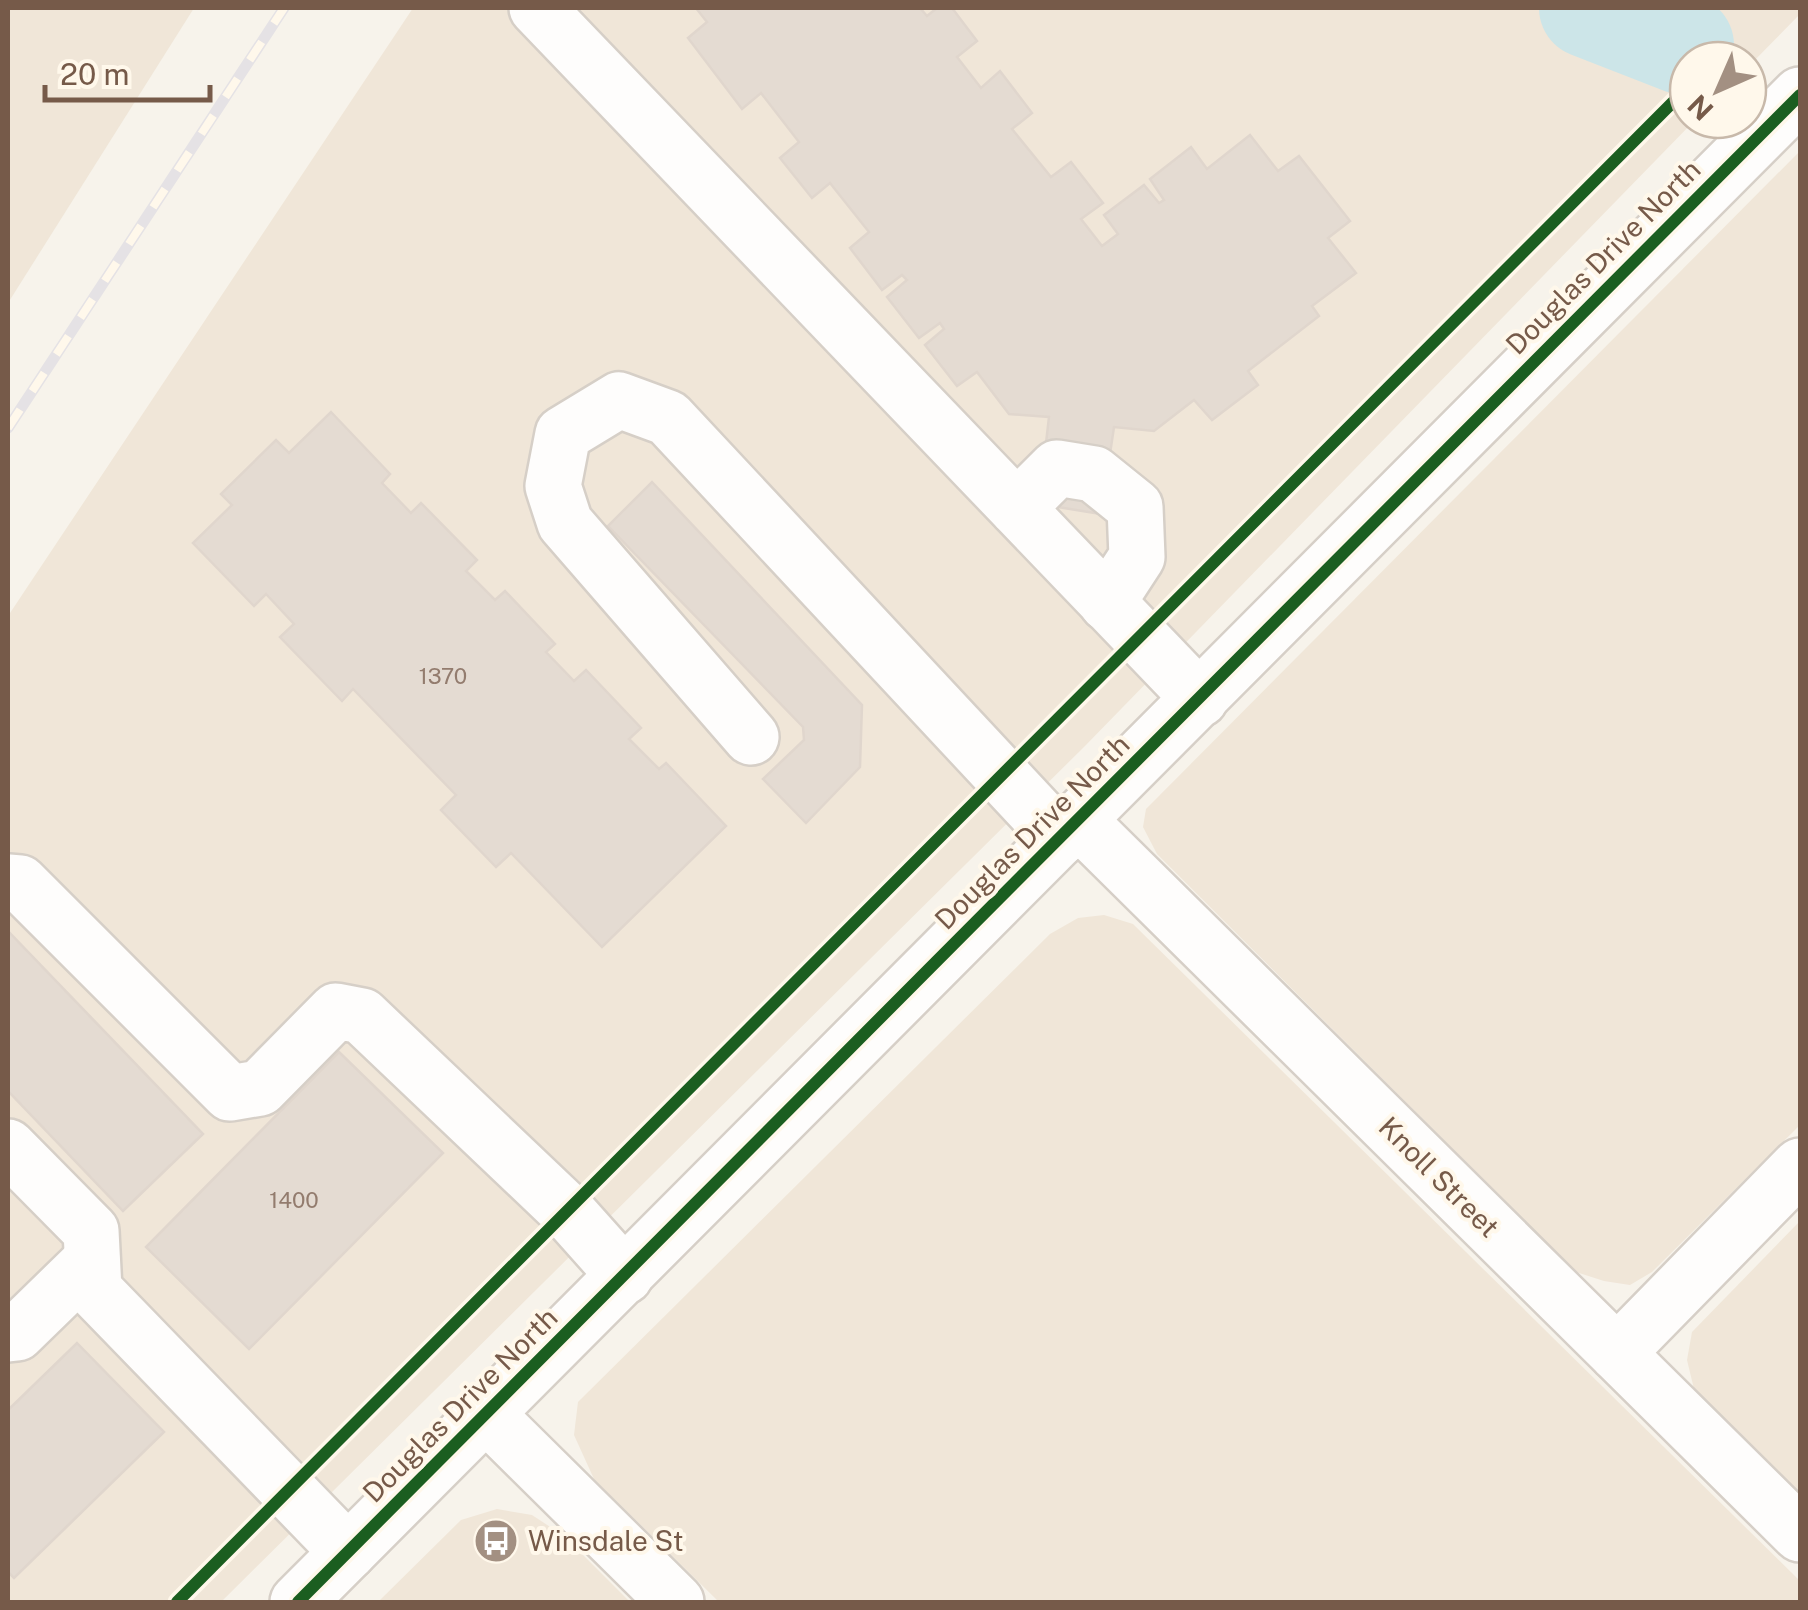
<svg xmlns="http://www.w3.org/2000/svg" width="1808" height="1610" font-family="'Public Sans',sans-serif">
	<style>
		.residential { fill: #f0e6d8 }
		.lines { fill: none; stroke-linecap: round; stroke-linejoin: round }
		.river { stroke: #cce5e8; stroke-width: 100 }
		.building { fill: #e4dbd2; stroke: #e0d6cd; stroke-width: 2.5 }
		.minor-casing { stroke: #d6cfc7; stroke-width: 60 }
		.minor { stroke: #fefdfc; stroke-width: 55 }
		.rail-casing { stroke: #e5e2e5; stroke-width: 11 }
		.rail { stroke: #fff8eb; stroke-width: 8; stroke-dasharray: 22; stroke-linecap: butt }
		.cycleway-casing { stroke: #fff8eb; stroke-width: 19 }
		.cycleway { stroke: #1b5e20; stroke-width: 12 }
		.labels { text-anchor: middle; stroke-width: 8; stroke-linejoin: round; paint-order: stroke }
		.number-label { font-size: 22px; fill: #937c6e }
		.street-label { font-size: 28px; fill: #765a49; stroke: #fff8eb }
		.poi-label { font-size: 28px; fill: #765a49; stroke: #fff8eb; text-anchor: start }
	</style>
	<rect width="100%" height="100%" fill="#f7f3eb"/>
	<g class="residential">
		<polygon points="8,8 194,8 8,303"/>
		<polygon points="413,8 1800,8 1800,14 1748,67 1748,60 1688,60 1688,120 1695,120 1085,746 221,1602 8,1602 8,616"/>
		<polygon points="1800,151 1800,1125 1652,1272 1630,1285 1604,1281 1576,1272 1157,854 1143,827 1146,809"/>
		<polygon points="1104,915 1133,924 1800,1581 1800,1602 719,1602 594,1479 574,1435 578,1402 1050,934 1078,918"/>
		<polygon points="1800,1221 1800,1493 1694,1389 1687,1360 1692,1332"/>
		<polygon points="497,1509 532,1515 564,1536 630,1602 378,1602 461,1520"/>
	</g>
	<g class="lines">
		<polyline class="river" points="1589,8 1684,45"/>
	</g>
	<g class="building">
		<polygon points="696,8 920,8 927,16 937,8 952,8 977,41 957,57 981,88 1000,71 1032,113 1012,129 1051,177 1071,162 1103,203 1081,219 1102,246 1118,234 1104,215 1144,185 1159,203 1164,200 1150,179 1191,147 1207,169 1250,135 1278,171 1299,156 1350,221 1328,238 1356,273 1312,306 1319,316 1248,371 1258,385 1212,420 1194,400 1154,431 1114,427 1101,514 1039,504 1049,417 1009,414 977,372 957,386 925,345 944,329 940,323 919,338 887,297 907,280 902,275 882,290 850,248 869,232 830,183 812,198 780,158 799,142 761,93 742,109 688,38 707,22"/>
		<polygon points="331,412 390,474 382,483 411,513 421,503 477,560 466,571 495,600 505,591 555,644 546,652 574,681 586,670 641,728 629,739 659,769 666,763 726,826 602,947 511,853 496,867 441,810 456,795 353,689 342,701 280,637 294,624 266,594 254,606 193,543 232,505 221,494 276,440 289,453"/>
		<polygon points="652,482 862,705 860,767 806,823 763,779 804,740 803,727 608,526"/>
		<polygon points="8,931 203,1134 123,1211 8,1091"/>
		<polygon points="339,1052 443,1153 249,1349 146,1247"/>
		<polygon points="77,1343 164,1432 14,1578 8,1572 8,1410"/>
	</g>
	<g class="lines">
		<defs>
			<g id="minor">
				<polyline points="537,8 1200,699"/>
				<polyline points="1017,508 1057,468 1094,474 1135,507 1137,557 1107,603"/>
				<polyline points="751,737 565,523 553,486 563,434 619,400 668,418 1060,838"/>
				<polyline points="1078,820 1800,1534"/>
				<polyline points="8,882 20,883 230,1093 260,1088 336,1011 362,1016 567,1211 625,1276"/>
				<polyline points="8,1147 91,1231 94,1290 348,1552"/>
				<polyline points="8,1334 17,1333 92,1260"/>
				<polyline points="1617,1353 1800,1166"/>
				<polyline points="487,1415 676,1602"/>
				<polyline points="298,1602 1800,95"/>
			</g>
		</defs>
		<use href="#minor" class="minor-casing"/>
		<use href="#minor" class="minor"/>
		<defs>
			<polyline id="rail" points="8,428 284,8"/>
		</defs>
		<use href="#rail" class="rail-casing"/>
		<use href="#rail" class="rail"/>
		<defs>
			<g id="cycleway">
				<polyline points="177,1602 1688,87"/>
				<polyline points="298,1602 1800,95"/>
			</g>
		</defs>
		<use href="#cycleway" class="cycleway-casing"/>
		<use href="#cycleway" class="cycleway"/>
	</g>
	<defs>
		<symbol id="bus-disc" viewBox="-11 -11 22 22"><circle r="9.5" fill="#a39082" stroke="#fff8eb"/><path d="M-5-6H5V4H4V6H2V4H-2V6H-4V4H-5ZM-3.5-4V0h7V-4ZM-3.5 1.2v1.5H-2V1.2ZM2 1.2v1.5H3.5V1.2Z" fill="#fff"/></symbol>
	</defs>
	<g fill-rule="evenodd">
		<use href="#bus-disc" x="471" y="1516" width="50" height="50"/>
	</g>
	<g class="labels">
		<g class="number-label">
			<text x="443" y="684">1370</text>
			<text x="294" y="1208">1400</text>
		</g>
		<g class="street-label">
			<text transform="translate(1603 257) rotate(-45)" y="10">Douglas Drive North</text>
			<text transform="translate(1032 832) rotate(-45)" y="10">Douglas Drive North</text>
			<text transform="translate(1439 1177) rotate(45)" y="10">Knoll Street</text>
			<text transform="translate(460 1405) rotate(-45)" y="10">Douglas Drive North</text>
		</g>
		<g class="poi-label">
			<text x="528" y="1551">Winsdale St</text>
		</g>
	</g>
	<rect width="1808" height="1610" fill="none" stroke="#765a49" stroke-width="20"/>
	<g transform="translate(1718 90) rotate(225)"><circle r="48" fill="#fff8eb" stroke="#c8b9aa" stroke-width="2.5"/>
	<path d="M0-8L18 38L0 25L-18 38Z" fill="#a39082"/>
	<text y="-15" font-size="28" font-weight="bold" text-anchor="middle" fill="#765a49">N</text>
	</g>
	<path d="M45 85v15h165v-15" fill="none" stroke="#765a49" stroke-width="5"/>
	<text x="60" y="85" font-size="30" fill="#765a49" stroke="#fff8eb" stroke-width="8" paint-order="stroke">20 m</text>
</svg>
